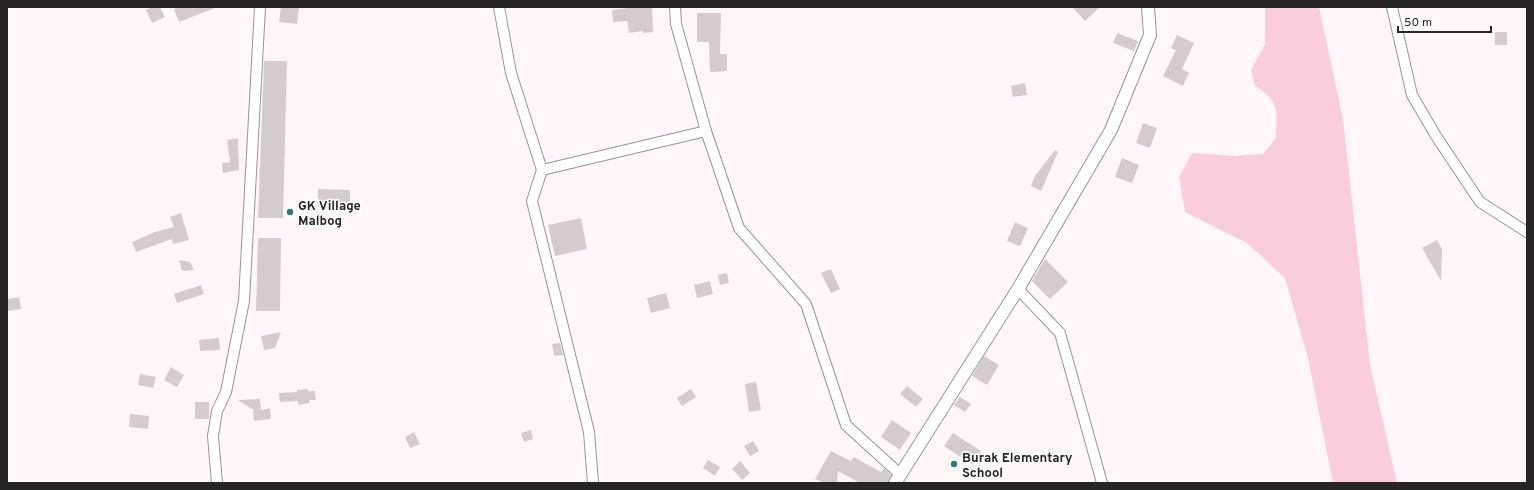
<svg xmlns="http://www.w3.org/2000/svg" width="1534" height="490" font-family="Overpass,sans-serif">
	<style>
		.green { fill: #f9cddc }
		.building { fill: #d4cbce }
		.lines { fill: none; stroke-linecap: round; stroke-linejoin: round }
		.minor-casing { stroke: #9a9294; stroke-width: 12 }
		.tertiary-casing { stroke: #9a9294; stroke-width: 14 }
		.minor { stroke: #fff; stroke-width: 10 }
		.tertiary { stroke: #fff; stroke-width: 12 }
		.poi-dot { fill: #307880; stroke: #fff; stroke-width: 1.5 }
		.labels { text-anchor: middle; stroke-width: 3; stroke-linejoin: round; paint-order: stroke }
		.poi-label { font-size: 13px; font-weight: bold; fill: #282526; stroke: #fff; text-anchor: start }
	</style>
	<rect width="100%" height="100%" fill="#fff6f8"/>
	<path class="green" d="M1265,7H1319L1343,119L1370,365L1397,483H1333L1308,358L1285,278L1247,243L1185,212L1179,177L1192,153L1236,156L1263,154L1276,138C1276,110 1281,102 1255,86L1251,70L1265,44Z"/>
	<g class="building">
		<polygon points="152,7 160,7 165,17 152,23 146,10"/>
		<polygon points="180,7 215,7 215,8 179,22 174,9"/>
		<polygon points="281,7 299,7 297,24 279,22"/>
		<polygon points="635,7 652,7 653,32 643,33 643,31 629,33 627,21 613,22 612,10"/>
		<polygon points="1072,7 1100,7 1085,21"/>
		<polygon points="697,13 721,13 720,54 727,54 727,71 710,72 709,42 697,42"/>
		<rect x="1495" y="32" width="12" height="13"/>
		<polygon points="1117,33 1138,41 1134,51 1113,43"/>
		<polygon points="1177,35 1194,43 1182,69 1189,73 1183,86 1163,76 1176,50 1171,48"/>
		<polygon points="264,61 287,61 283,218 258,218"/>
		<polygon points="1025,83 1027,95 1013,97 1011,86"/>
		<polygon points="1143,123 1157,128 1150,148 1136,143"/>
		<polygon points="238,138 239,170 223,173 222,163 230,162 227,140"/>
		<polygon points="1055,150 1058,152 1041,191 1031,186 1035,176"/>
		<polygon points="1122,158 1139,165 1132,183 1115,177"/>
		<polygon points="318,189 350,190 350,208 318,207"/>
		<polygon points="181,213 189,240 173,244 172,239 136,252 132,242 155,232 174,227 170,217"/>
		<polygon points="581,218 587,249 555,256 548,225"/>
		<polygon points="1015,222 1028,228 1020,246 1007,241"/>
		<polygon points="258,238 281,238 280,311 256,311"/>
		<polygon points="1437,240 1442,249 1441,281 1422,248"/>
		<polygon points="1045,259 1068,282 1050,299 1032,281"/>
		<polygon points="179,260 190,262 194,270 182,271"/>
		<polygon points="831,269 840,289 831,293 821,273"/>
		<polygon points="727,273 729,283 720,285 718,275"/>
		<polygon points="710,281 713,294 697,298 694,285"/>
		<polygon points="201,285 204,294 177,303 174,294"/>
		<polygon points="666,293 670,308 651,313 647,298"/>
		<polygon points="19,297 21,309 7,311 7,299"/>
		<polygon points="281,332 275,348 264,350 261,336"/>
		<polygon points="219,338 220,350 200,351 199,340"/>
		<polygon points="560,343 563,355 554,356 552,344"/>
		<polygon points="984,356 999,365 987,385 972,376"/>
		<polygon points="171,367 184,375 177,387 164,380"/>
		<polygon points="140,374 156,377 153,388 138,385"/>
		<polygon points="756,382 761,410 749,412 745,384"/>
		<polygon points="907,386 923,399 916,407 900,394"/>
		<polygon points="308,389 308,391 315,391 316,400 309,400 310,403 298,405 298,401 280,402 279,393 297,392 297,390"/>
		<polygon points="691,389 696,397 682,406 677,398"/>
		<polygon points="960,397 971,404 965,412 954,405"/>
		<polygon points="260,399 261,410 270,408 271,419 254,421 253,411 255,411 238,400"/>
		<rect x="195" y="402" width="14" height="17"/>
		<polygon points="130,414 149,416 148,429 129,427"/>
		<polygon points="892,420 911,433 900,450 881,437"/>
		<polygon points="531,430 533,439 524,442 521,433"/>
		<polygon points="414,432 420,444 410,448 405,437"/>
		<polygon points="953,433 981,451 973,465 944,446"/>
		<polygon points="753,441 759,451 750,456 744,446"/>
		<polygon points="831,451 851,461 854,457 881,472 884,468 891,475 888,483 860,483 838,471 837,483 825,483 815,479"/>
		<polygon points="708,460 720,467 715,476 703,468"/>
		<polygon points="740,461 750,473 742,480 732,469"/>
	</g>
	<g class="lines">
		<defs>
			<g id="minor">
				<polyline points="499,7 511,73 542,170 706,131"/>
				<polyline points="675,7 676,24 706,131 739,228 806,304 846,425 901,475"/>
				<polyline points="1392,7 1412,95 1436,136 1480,202 1527,232"/>
				<polyline points="542,170 532,201 589,432 593,483"/>
				<polyline points="1018,289 1060,333 1102,483"/>
				<polyline points="217,483 213,436 217,411 226,392 244,301 260,7"/>
			</g>
			<polyline id="tertiary" points="895,483 1018,289 1111,130 1150,35 1148,7"/>
		</defs>
		<use href="#minor" class="minor-casing"/>
		<use href="#tertiary" class="tertiary-casing"/>
		<use href="#minor" class="minor"/>
		<use href="#tertiary" class="tertiary"/>
	</g>
	<g class="poi-dot">
		<circle cx="290" cy="212" r="4"/>
		<circle cx="954" cy="464" r="4"/>
	</g>
	<g class="labels">
		<g class="poi-label">
			<text x="298" y="210">GK Village<tspan x="298" dy="15">Malbog</tspan></text>
			<text x="962" y="462">Burak Elementary<tspan x="962" dy="15">School</tspan></text>
		</g>
	</g>
	<rect width="1534" height="490" fill="none" stroke="#282526" stroke-width="16"/>
	<path d="M1398 26v6h93v-6" fill="none" stroke="#282526" stroke-width="2"/>
	<text x="1404" y="26" font-size="12" fill="#282526" stroke="#ffffff" stroke-width="3" paint-order="stroke">50 m</text>
</svg>
